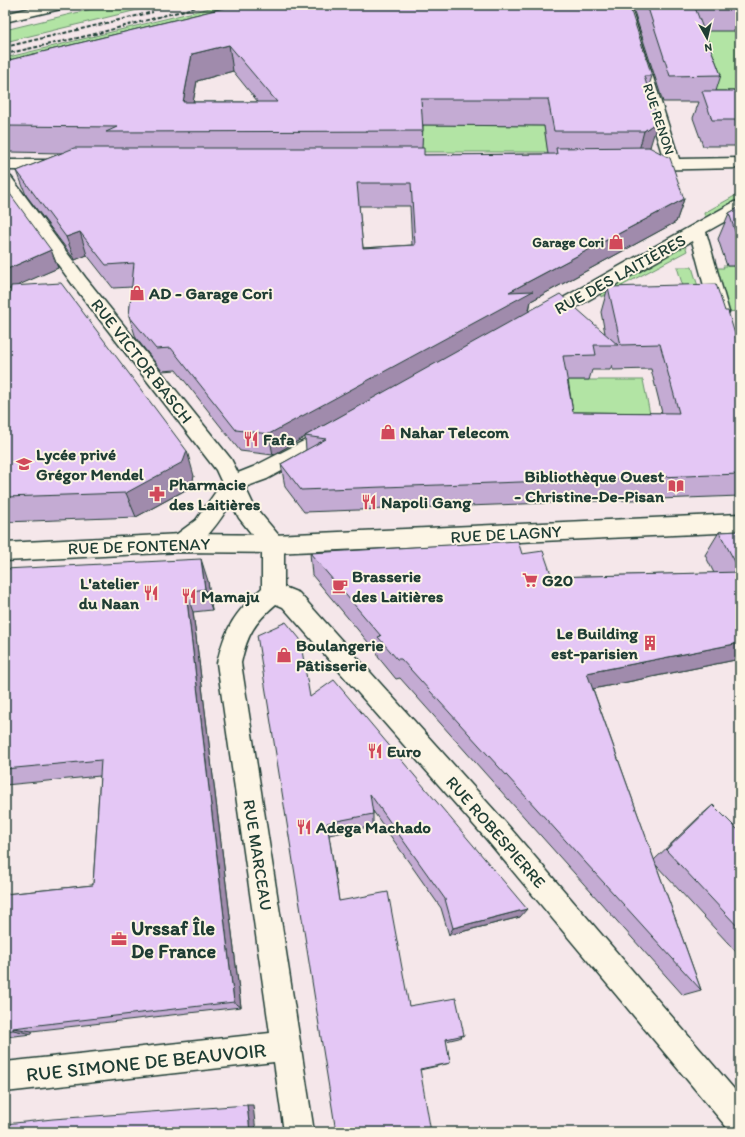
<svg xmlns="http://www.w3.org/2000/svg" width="745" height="1137" font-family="Itim,sans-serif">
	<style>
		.green { fill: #b2e4a4; stroke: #68906c }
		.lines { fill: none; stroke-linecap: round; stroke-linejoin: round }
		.minor-casing { stroke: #1f3d34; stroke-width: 3 }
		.major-casing { stroke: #1f3d34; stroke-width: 3 }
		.minor { fill: #fcf5e5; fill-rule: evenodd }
		.major { fill: #fcf5e5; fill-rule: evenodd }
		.rail { stroke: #1f3d34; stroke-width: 2; stroke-dasharray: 4 2; stroke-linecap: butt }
		.wall { fill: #c4abd3; stroke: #1f3d34; fill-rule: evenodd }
		.shaded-wall { fill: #a08bac; stroke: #1f3d34 }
		.building { fill: #e4c7f5; stroke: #1f3d34; fill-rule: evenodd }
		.labels { text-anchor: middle; stroke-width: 4; stroke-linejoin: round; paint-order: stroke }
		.far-street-label { font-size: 14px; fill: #1f3d34; stroke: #fcf5e5 }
		.far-poi-label { font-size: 14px; font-weight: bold; fill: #1f3d34; stroke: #fcf5e5; text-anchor: end }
		.street-label { font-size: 17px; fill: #1f3d34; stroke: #fcf5e5 }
		.poi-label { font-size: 17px; font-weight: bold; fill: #1f3d34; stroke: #fcf5e5; text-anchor: start }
		.near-poi-label { font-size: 20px; font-weight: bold; fill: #1f3d34; stroke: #fcf5e5; text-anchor: start }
		.near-street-label { font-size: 20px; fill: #1f3d34; stroke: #fcf5e5 }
	</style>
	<rect width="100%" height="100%" fill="#f5e7ea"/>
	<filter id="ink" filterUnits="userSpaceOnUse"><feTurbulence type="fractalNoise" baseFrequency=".025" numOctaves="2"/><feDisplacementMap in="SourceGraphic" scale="8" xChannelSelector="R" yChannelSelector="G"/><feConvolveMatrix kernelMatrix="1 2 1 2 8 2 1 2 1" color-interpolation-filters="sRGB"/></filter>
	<g filter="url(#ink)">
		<g class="green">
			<polygon points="108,5 158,5 5,42 5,30"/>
			<polygon points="222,5 263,5 5,70 5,58"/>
			<polygon points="740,18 740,117 718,117 686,32"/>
			<polygon points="421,125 544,126 548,152 421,152"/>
			<polygon points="740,193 740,200 705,219 704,213"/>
			<polygon points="685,245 687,251 601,297 600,292"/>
			<polygon points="723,266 740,266 740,311 724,312 710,268 724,268"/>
			<polygon points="677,267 692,267 700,293 685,293"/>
			<polygon points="555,380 643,380 651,419 565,436"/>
		</g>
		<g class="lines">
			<defs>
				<g id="minor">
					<polygon points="43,5 67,5 65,8 5,22 5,14"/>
					<polygon points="616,5 630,5 679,159 740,158 740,168 642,170 636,168 634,165 636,162 664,160"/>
					<polygon points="5,160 62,160 68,162 70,165 68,168 62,170 5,170"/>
					<path d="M5,176L11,177L85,277L231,459L238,473L253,467L325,430L332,427L339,430L342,435L339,440L267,479L245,487L254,506L281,538L284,544V587L299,593L505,822L740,1096V1132L729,1130L487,840L283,607L276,604C254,623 247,635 241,663L314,1132H284L274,1062L5,1092V1062L270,1033L217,663C225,628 235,612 262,588V547L239,518L231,503C220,520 197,558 173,549L170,543L173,537L196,520L222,483L216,470L73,285L5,192Z"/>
					<polygon points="740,201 740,213 706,232 729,312 726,317 720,318 714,317 711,312 692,241 550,322 544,323 538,322 535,317 538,312 734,202"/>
				</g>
				<polygon id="major" points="740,514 740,532 273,553 181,552 5,561 5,543 181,534 273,535"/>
			</defs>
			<use href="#minor" class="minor-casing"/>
			<use href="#major" class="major-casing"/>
			<use href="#minor" class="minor"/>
			<use href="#major" class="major"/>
			<g class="rail">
				<polyline points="5,47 153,12"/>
				<polyline points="5,54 91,35 204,5"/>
			</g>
		</g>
		<g class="wall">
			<polygon points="632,5 740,5 740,38 737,31 704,31 721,75 716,91 740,91 740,146 703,146 693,118 699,102 663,102"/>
			<path d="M228,7L652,76L648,89L650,148L684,199L676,222L531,301L529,312L605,333L601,312L608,287L725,311L740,351V496L304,512L285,487L281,464L306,450L305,437L273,455L240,451L176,370L162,371L136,338L129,316L132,287L113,288L87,255L75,260L26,195L17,171L62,153L10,152L5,150V61ZM233,71L258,102H193L197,81ZM423,125L544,126L548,154L424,155L422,148ZM359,206H410L412,245L363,248ZM612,365L613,370L651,369L662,413L573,412L568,380H589L592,370H610Z"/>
			<polygon points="740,207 740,266 727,266 718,239 729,213"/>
			<polygon points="51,250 58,268 17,285 194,476 191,487 136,517 5,522 5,325 11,288 5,291"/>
			<polygon points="740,333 740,341 738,336"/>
			<polygon points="740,531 740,659 593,689 654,860 698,818 713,805 740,832 740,956 656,865 701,990 683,995 400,678 396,679 378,657 378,654 312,575 310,553 522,554 552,577 714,573 705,555 719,532"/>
			<polygon points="5,569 208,581 212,610 193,612 241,1007 32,1031 32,1034 5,1037 5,894 93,885 100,776 5,785"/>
			<polygon points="310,697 520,917 449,935 441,908 373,811 373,826 329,835 339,901 409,1006 464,1035 459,1038 446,1041 450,1063 446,1064 420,1070 336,1132"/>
		</g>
		<g class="shaded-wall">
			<polygon points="229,45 233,71 197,81 188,129 183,102 192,54"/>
			<polygon points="658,121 650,147 637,158 644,131"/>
			<polygon points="684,199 676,222 531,301 528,314 305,436 305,437 273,455 269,434 509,292"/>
			<polygon points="80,232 87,255 75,260 66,237"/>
			<polygon points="51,250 58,268 5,291 5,270"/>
			<polygon points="187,451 194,476 191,487 136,517 126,493"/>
			<polygon points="201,559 208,581 212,610 205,589"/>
			<polygon points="186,592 193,612 241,1007 234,1002"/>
			<polygon points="740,643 740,659 578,692 587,673"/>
			<polygon points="527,909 520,917 449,935 453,928"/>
			<polygon points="13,1028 32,1031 32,1034 13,1030"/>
			<polygon points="247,1105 253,1105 256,1132 250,1132"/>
		</g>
		<g class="building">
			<path d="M236,5H629L652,76H644L658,121L644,131H554L548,99H421L423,131L106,132L117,127L5,126V61ZM229,45L277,102H183L192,54Z"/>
			<polygon points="647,5 733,5 694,5 721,75 670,76"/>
			<polygon points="702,91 740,91 740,120 712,120"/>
			<path d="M649,147L670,158L684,199L509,292L533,291L269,434L236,430L171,348L156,349L129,316L134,263L106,265L80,232L66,237L17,171L74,148H424V155L557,154L556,148ZM357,183H411L415,245L363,248Z"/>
			<polygon points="5,187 51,250 5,270"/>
			<polygon points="740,207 740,240 738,240 729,213"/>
			<polygon points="61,283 187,451 183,462 126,493 5,497 5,325 11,286"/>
			<polygon points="716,284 725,311 728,311 740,351 740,474 301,490 281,464 326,439 305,436 560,294 618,345 594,345 596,355 563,356 573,412 679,413 660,344 621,345 608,287"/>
			<polygon points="740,531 740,571 719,532"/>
			<polygon points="518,541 522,554 543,551 552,577 740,572 740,643 587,673 701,990 401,659 397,659 378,637 381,636 310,553"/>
			<polygon points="201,559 205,589 186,592 234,1002 13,1028 13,1030 5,1031 5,894 93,885 101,760 5,769 5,569"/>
			<polygon points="286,622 300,639 310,697 334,680 527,909 453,928 445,899 370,794 373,814 327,823 339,901 388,892 409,1006 456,998 464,1035 446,1039 450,1063 420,1069 431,1132 336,1132 257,635"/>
			<polygon points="713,805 740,832 740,929 666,850"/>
			<polygon points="247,1105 250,1132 5,1132 5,1124 53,1119"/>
		</g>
	</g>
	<defs>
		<symbol id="shop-bare" viewBox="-9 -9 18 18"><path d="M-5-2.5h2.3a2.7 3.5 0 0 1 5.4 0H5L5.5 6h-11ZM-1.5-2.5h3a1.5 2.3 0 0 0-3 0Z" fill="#d1495b" stroke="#fcf5e5" stroke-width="2.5" paint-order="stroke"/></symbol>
		<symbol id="restaurant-bare" viewBox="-9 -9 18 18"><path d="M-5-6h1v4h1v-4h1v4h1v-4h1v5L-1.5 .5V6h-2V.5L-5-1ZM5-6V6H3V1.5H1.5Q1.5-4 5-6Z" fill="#d1495b" stroke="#fcf5e5" stroke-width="2.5" paint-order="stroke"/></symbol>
		<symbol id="university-bare" viewBox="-9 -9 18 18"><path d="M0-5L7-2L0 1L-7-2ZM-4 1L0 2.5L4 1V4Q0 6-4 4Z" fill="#d1495b" stroke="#fcf5e5" stroke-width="2.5" paint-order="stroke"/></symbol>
		<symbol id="library-bare" viewBox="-9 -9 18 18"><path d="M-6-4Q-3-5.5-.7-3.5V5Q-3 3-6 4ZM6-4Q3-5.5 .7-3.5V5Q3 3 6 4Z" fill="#d1495b" stroke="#fcf5e5" stroke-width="2.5" paint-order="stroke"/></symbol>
		<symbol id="pharmacy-bare" viewBox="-9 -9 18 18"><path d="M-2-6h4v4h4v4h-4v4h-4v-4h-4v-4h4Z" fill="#d1495b" stroke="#fcf5e5" stroke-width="2.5" paint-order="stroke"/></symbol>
		<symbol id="supermarket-bare" viewBox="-9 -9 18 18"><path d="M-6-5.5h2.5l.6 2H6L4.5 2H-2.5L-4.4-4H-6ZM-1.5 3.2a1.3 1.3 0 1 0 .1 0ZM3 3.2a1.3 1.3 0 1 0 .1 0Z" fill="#d1495b" stroke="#fcf5e5" stroke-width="2.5" paint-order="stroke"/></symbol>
		<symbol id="cafe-bare" viewBox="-9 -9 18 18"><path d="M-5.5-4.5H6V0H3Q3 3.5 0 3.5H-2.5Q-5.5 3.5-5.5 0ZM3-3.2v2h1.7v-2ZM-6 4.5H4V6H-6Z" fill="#d1495b" stroke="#fcf5e5" stroke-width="2.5" paint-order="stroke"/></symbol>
		<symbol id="building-bare" viewBox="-9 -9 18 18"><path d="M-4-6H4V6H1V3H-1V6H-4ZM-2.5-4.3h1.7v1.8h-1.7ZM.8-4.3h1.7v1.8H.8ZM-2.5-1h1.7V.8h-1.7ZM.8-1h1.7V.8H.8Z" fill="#d1495b" stroke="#fcf5e5" stroke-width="2.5" paint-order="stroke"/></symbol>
		<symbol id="office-bare" viewBox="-9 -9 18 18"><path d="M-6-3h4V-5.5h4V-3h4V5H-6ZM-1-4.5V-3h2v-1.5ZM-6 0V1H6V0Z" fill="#d1495b" stroke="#fcf5e5" stroke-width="2.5" paint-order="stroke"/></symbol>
	</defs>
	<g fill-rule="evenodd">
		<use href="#shop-bare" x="605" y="231" width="22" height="22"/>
		<use href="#shop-bare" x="126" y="282" width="22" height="22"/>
		<use href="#shop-bare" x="377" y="421" width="22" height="22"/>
		<use href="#restaurant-bare" x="240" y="428" width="22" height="22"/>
		<use href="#university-bare" x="13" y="453" width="22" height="22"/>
		<use href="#library-bare" x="665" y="475" width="22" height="22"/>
		<use href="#pharmacy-bare" x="146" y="483" width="22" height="22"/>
		<use href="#restaurant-bare" x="358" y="491" width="22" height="22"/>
		<use href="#supermarket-bare" x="519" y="569" width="22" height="22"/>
		<use href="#cafe-bare" x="329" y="575" width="22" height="22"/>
		<use href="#restaurant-bare" x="140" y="582" width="22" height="22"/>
		<use href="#restaurant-bare" x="178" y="585" width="22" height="22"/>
		<use href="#building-bare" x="639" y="632" width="22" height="22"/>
		<use href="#shop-bare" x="273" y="644" width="22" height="22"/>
		<use href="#restaurant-bare" x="364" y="740" width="22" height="22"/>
		<use href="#restaurant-bare" x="293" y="816" width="22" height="22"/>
		<use href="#office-bare" x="108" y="928" width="22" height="22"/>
	</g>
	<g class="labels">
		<g class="far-street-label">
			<text transform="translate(659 119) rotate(72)" y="5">RUE RENON</text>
		</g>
		<g class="far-poi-label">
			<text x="604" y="247">Garage Cori</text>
		</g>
		<g class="street-label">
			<text transform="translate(620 274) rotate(-29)" y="6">RUE DES LAITIÈRES</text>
			<text transform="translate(142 361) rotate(52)" y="6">RUE VICTOR BASCH</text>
			<text transform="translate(506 534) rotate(-3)" y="6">RUE DE LAGNY</text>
			<text transform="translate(139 546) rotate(-2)" y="6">RUE DE FONTENAY</text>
			<text transform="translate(496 832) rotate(49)" y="6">RUE ROBESPIERRE</text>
			<text transform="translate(258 855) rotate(81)" y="6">RUE MARCEAU</text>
		</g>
		<g class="poi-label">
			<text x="149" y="299">AD - Garage Cori</text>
			<text x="400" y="438">Nahar Telecom</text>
			<text x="263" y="445">Fafa</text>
			<text x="36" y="460">Lycée privé<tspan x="36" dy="20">Grégor Mendel</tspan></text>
			<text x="664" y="482" text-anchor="end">Bibliothèque Ouest<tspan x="664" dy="20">- Christine-De-Pisan</tspan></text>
			<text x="169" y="490">Pharmacie<tspan x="169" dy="20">des Laitières</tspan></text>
			<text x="381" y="508">Napoli Gang</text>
			<text x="352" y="582">Brasserie<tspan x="352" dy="20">des Laitières</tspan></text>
			<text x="542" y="586">G20</text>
			<text x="139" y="589" text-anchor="end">L'atelier<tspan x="139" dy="20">du Naan</tspan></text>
			<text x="201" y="602">Mamaju</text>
			<text x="638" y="639" text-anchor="end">Le Building<tspan x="638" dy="20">est-parisien</tspan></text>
			<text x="296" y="651">Boulangerie<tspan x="296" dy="20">Pâtisserie</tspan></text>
			<text x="387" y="757">Euro</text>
			<text x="316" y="833">Adega Machado</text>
		</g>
		<g class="near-poi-label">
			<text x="131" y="935">Urssaf Île<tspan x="131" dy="23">De France</tspan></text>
		</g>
		<g class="near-street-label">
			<text transform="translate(146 1062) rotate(-6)" y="7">RUE SIMONE DE BEAUVOIR</text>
		</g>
	</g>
	<rect width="745" height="1137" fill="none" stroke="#fcf5e5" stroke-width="20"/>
	<rect x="10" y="10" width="725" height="1117" fill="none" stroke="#1f3d34" stroke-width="1.5" filter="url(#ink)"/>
	<g transform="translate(707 38) rotate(172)" stroke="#fcf5e5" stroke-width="3" paint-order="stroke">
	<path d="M0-3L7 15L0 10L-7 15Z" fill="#1f3d34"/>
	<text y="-6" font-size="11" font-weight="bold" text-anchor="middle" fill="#1f3d34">N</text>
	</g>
</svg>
